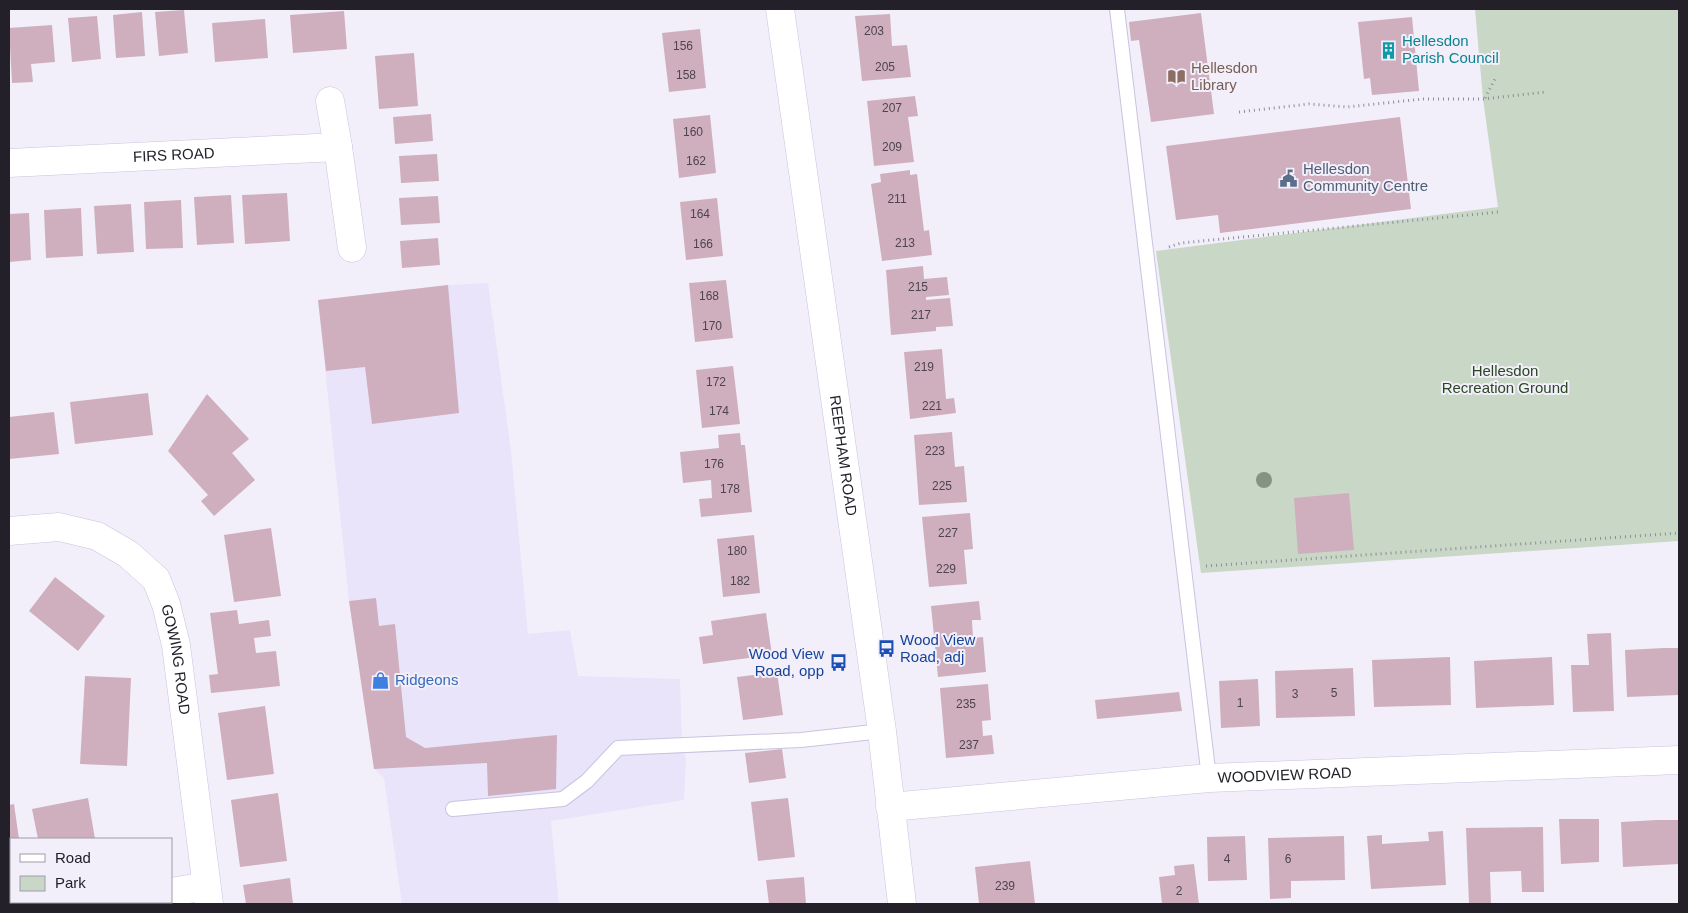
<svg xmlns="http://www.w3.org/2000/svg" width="1688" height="913" font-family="Helvetica,sans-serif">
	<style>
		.built { fill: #e9e4fa }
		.green { fill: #c9d8c6 }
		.building { fill: #cfafbe }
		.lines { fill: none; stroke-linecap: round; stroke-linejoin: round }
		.service-casing { stroke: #c9c3df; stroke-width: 16 }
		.minor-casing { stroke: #c9c3df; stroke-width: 29 }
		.tertiary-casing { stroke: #c9c3df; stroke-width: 29 }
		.path { stroke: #8f8c97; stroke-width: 3; stroke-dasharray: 1 4; stroke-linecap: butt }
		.service { stroke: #fff; stroke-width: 14 }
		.minor { stroke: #fff; stroke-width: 28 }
		.tertiary { stroke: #fff; stroke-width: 28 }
		.tree { fill: #839384 }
		.labels { text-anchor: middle; stroke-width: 4; stroke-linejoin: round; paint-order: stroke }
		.number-label { font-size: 12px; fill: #4e444f }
		.culture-label { font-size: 15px; fill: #0d838f; stroke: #f2effb; text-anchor: start }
		.education-label { font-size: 15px; fill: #785e54; stroke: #f2effb; text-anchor: start }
		.street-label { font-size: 15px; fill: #23202a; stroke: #f2effb }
		.service-label { font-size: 15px; fill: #4e5e75; stroke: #f2effb; text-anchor: start }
		.park-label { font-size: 15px; fill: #294822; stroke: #f2effb }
		.transit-label { font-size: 15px; fill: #164399; stroke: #f2effb; text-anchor: start }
		.shop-label { font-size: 15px; fill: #366cbe; stroke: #f2effb; text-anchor: start }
	</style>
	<rect width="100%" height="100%" fill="#f2effb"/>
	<polygon class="built" points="488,283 511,451 528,634 570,630 578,676 680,679 682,746 686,760 684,800 551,821 559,904 402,904 384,778 374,769 349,601 318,300 448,285"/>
	<polygon class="green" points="1475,9 1679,9 1679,541 1201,573 1156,251 1498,207 1483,99"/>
	<g class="building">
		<polygon points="184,10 188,53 159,56 155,12"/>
		<polygon points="344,11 347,49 293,53 290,15"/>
		<polygon points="142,12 145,56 116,58 113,15"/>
		<polygon points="1201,13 1214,114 1151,122 1139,40 1131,41 1129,22"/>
		<polygon points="890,14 892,46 907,45 911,77 862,81 855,16"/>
		<polygon points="97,16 101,59 72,62 68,18"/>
		<polygon points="1412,17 1419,91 1372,95 1370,78 1364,79 1358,22"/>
		<polygon points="265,19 268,58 215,62 212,23"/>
		<polygon points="52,25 55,62 31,64 33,82 12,83 9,28"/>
		<polygon points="700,29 706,88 669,92 662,33"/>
		<polygon points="414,53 418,106 379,109 375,56"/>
		<polygon points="915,96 918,116 908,117 914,162 874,166 867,101"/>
		<polygon points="431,114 433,141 395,144 393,117"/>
		<polygon points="710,115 716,173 679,178 673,119"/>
		<polygon points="1400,117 1411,209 1220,233 1218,215 1176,220 1166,146"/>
		<polygon points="437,154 439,181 401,183 399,156"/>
		<polygon points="910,170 910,175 917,174 924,231 929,230 932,255 882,261 871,184 881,182 880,174"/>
		<polygon points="287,193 290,241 245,244 242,195"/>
		<polygon points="231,195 234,243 197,245 194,197"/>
		<polygon points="438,196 440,223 401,225 399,198"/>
		<polygon points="717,198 723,256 686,260 680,202"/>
		<polygon points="181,200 183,248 146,249 144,202"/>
		<polygon points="131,204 134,252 97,254 94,206"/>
		<polygon points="81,208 83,256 46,258 44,210"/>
		<polygon points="29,213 31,260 9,262 9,214"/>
		<polygon points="438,238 440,265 402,268 400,241"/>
		<polygon points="923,266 924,279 947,277 949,295 926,297 926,300 950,298 953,326 936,327 936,331 891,335 886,270"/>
		<polygon points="726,280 733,338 695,342 689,283"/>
		<polygon points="448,285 459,413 372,424 365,367 326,371 318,300"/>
		<polygon points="942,349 946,399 954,398 956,413 910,419 904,352"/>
		<polygon points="733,366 740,424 702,428 696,370"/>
		<polygon points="148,393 153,435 75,444 70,402"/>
		<polygon points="207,394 249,439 232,453 255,480 214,516 201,501 208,495 168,451"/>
		<polygon points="54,412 59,454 9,459 9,417"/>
		<polygon points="952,432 955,467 964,466 967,502 919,505 914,435"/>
		<polygon points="740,433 741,445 745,445 752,512 701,517 699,499 712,498 711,480 683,483 680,452 719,448 718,435"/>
		<polygon points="1349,493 1354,550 1298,554 1294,498"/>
		<polygon points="970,513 973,549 964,550 967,584 929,587 922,517"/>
		<polygon points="271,528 281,596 234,602 224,535"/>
		<polygon points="754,535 760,593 723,597 717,539"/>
		<polygon points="55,577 105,616 78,651 29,611"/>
		<polygon points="376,598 379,626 395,624 406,737 425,748 557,735 556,789 488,796 487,763 374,769 349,601"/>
		<polygon points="979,601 981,620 972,620 973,638 983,637 986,672 938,677 931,606"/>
		<polygon points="237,610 239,624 269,620 271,636 254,638 256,653 276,651 280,686 211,693 209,675 218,674 210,613"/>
		<polygon points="766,613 772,655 703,664 699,637 713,635 711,621"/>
		<polygon points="1611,633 1614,711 1573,712 1571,665 1589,665 1587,634"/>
		<polygon points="1664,648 1679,648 1679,695 1627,697 1625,650"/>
		<polygon points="1450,657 1451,705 1374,707 1372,660"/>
		<polygon points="1552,657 1554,705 1476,708 1474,661"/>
		<polygon points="1353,668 1355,716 1276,718 1275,671"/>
		<polygon points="777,672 783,715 743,720 737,677"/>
		<polygon points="85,676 131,678 127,766 80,764"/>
		<polygon points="1258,679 1260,726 1221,728 1219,681"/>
		<polygon points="988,684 991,720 982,721 983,736 992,735 994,754 946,758 940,688"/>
		<polygon points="1179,692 1182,711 1097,719 1095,700"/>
		<polygon points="265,706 274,774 227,780 218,713"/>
		<polygon points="782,749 786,778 749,783 745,753"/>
		<polygon points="278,793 287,861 240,867 231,800"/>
		<polygon points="88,798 95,839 38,839 32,809"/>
		<polygon points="788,798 795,857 758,861 751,802"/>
		<polygon points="14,804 19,839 11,839 11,869 9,869 9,805"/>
		<polygon points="1559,819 1599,819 1599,862 1561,864"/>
		<polygon points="1657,820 1679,820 1679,864 1623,867 1621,822"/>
		<polygon points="1543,827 1544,892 1522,892 1521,871 1490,872 1491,904 1469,904 1466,828"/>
		<polygon points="1443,831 1446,885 1371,889 1367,836 1382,835 1382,844 1429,841 1428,832"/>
		<polygon points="1245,836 1247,880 1208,881 1207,837"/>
		<polygon points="1344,836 1345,880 1291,881 1291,898 1270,899 1268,838"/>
		<polygon points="1030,861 1035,904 979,904 975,867"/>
		<polygon points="1194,864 1199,904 1162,904 1159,877 1175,875 1174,866"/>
		<polygon points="804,877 806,904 769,904 766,880"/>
		<polygon points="290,878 293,904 246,904 243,885"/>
	</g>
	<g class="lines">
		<defs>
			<g id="service">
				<polyline points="1117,9 1209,778"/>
				<polyline points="453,809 563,799 587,781 618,748 801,740 882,731"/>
			</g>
			<g id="minor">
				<polyline points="338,147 352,248"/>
				<path id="s1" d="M9,163L338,147L330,101"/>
				<path id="s2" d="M9,531L59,527L97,536L128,554L156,579L166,604L176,645L209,904"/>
				<path id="s3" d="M890,807L1209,778L1679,760"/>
				<polyline points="171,892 206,886"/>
				<polyline points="111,904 124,902"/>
			</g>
			<g id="tertiary">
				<path id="s4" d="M780,9L882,731L902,904"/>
			</g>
		</defs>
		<use href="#service" class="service-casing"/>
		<use href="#minor" class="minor-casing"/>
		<use href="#tertiary" class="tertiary-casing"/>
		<g class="path">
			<polyline points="1485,98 1496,77"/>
			<polyline points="1239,112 1309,104 1347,107 1423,99 1483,99 1546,92"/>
			<polyline points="1169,247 1181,243 1499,212"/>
			<polyline points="1206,566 1679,533"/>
		</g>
		<use href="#service" class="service"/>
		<use href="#minor" class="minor"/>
		<use href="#tertiary" class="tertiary"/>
	</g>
	<circle class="tree" cx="1264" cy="480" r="8"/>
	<defs>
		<symbol id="building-bare" viewBox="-9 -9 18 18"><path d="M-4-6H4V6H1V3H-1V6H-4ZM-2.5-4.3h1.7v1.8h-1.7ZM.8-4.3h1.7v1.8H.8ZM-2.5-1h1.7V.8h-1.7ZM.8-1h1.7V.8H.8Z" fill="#0f9aa8" stroke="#f2effb" stroke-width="2.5" paint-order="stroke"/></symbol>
		<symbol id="library-bare" viewBox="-9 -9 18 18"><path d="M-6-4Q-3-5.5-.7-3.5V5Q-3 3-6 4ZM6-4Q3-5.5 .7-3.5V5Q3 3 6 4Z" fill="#8d6e63" stroke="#f2effb" stroke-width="2.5" paint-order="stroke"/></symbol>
		<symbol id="civic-bare" viewBox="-9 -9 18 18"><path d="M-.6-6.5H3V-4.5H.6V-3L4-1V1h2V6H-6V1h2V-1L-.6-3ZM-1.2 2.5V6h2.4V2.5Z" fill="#5c6f8a" stroke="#f2effb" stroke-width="2.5" paint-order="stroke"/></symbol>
		<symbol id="bus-bare" viewBox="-9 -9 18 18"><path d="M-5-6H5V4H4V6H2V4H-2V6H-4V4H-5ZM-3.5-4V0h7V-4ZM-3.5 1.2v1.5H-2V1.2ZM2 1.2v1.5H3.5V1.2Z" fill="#1a4fb4" stroke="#f2effb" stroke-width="2.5" paint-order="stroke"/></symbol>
		<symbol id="shop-bare" viewBox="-9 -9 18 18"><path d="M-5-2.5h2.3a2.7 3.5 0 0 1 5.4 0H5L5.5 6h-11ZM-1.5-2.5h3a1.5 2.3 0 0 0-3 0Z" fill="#3f7fe0" stroke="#f2effb" stroke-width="2.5" paint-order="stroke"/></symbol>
	</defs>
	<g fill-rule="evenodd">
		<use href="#building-bare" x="1376" y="38" width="25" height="25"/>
		<use href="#library-bare" x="1164" y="64" width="25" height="25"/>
		<use href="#civic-bare" x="1276" y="166" width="25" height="25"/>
		<use href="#bus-bare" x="874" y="636" width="25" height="25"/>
		<use href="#bus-bare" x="826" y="650" width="25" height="25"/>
		<use href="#shop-bare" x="368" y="668" width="25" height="25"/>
	</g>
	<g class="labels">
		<g class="number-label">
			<text x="874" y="35">203</text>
			<text x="683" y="50">156</text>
			<text x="885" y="71">205</text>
			<text x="686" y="79">158</text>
			<text x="892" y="112">207</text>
			<text x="693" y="136">160</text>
			<text x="892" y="151">209</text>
			<text x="696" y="165">162</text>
			<text x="897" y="203">211</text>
			<text x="700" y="218">164</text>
			<text x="905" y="247">213</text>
			<text x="703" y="248">166</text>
			<text x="918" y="291">215</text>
			<text x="709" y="300">168</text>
			<text x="921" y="319">217</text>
			<text x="712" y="330">170</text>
			<text x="924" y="371">219</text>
			<text x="716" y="386">172</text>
			<text x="932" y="410">221</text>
			<text x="719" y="415">174</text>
			<text x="935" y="455">223</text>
			<text x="714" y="468">176</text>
			<text x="942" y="490">225</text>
			<text x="730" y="493">178</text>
			<text x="948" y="537">227</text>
			<text x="737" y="555">180</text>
			<text x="946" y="573">229</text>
			<text x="740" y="585">182</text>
			<text x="1334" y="697">5</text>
			<text x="1295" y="698">3</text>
			<text x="1240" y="707">1</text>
			<text x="966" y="708">235</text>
			<text x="969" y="749">237</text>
			<text x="1227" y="863">4</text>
			<text x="1288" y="863">6</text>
			<text x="1005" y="890">239</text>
			<text x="1179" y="895">2</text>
		</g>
		<g class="culture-label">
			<text x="1402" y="46">Hellesdon<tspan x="1402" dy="17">Parish Council</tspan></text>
		</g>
		<g class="education-label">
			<text x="1191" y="73">Hellesdon<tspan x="1191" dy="17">Library</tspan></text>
		</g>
		<g class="street-label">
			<text dy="5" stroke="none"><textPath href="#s1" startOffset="165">FIRS ROAD</textPath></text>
			<text dy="5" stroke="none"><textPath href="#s4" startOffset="451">REEPHAM ROAD</textPath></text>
			<text dy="5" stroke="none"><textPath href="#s2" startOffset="246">GOWING ROAD</textPath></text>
			<text dy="5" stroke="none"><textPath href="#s3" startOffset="396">WOODVIEW ROAD</textPath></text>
		</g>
		<g class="service-label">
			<text x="1303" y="174">Hellesdon<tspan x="1303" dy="17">Community Centre</tspan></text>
		</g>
		<g class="park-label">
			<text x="1505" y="376">Hellesdon<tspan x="1505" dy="17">Recreation Ground</tspan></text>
		</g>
		<g class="transit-label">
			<text x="900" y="645">Wood View<tspan x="900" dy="17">Road, adj</tspan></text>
			<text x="824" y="659" text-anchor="end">Wood View<tspan x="824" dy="17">Road, opp</tspan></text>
		</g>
		<g class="shop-label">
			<text x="395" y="685">Ridgeons</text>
		</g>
	</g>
	<rect width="1688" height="913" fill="none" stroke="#23202a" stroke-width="20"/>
	<rect x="10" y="838" width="162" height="65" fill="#f2effb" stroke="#9f9ca7"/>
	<rect x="20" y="854" width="25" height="8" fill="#ffffff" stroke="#9f9ca7"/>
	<text x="55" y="863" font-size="15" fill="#23202a">Road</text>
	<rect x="20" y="876" width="25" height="15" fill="#c9d8c6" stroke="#9f9ca7"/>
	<text x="55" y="888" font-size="15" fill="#23202a">Park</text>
</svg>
